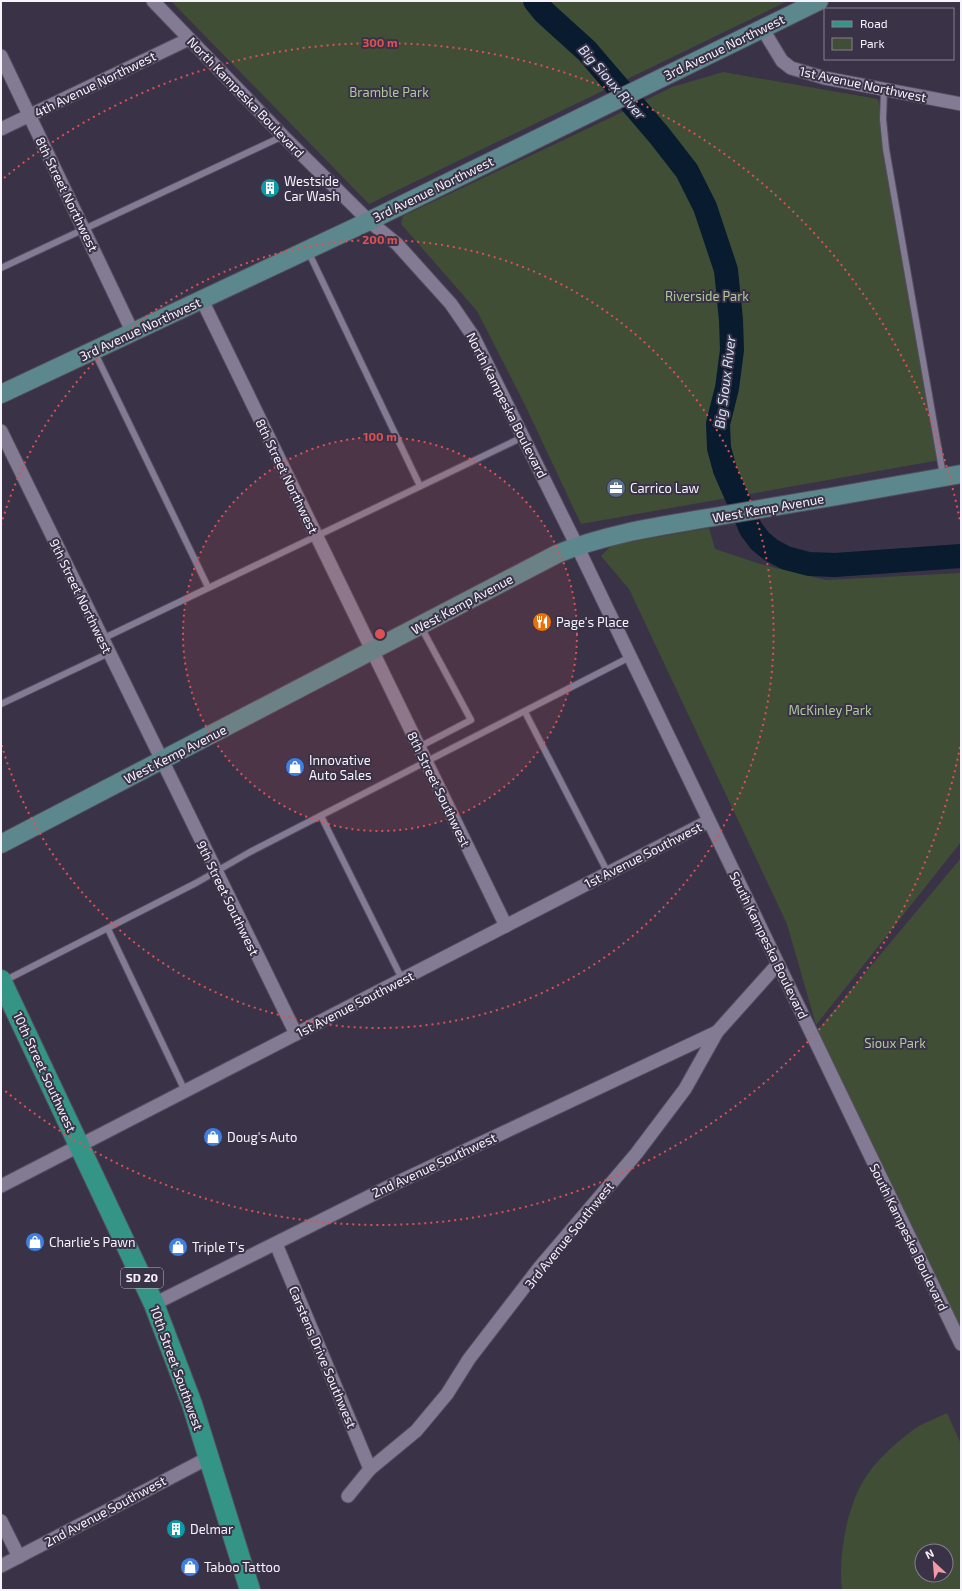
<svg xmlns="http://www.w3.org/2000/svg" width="962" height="1591" font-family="'Exo 2',sans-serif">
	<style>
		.green { fill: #404e35; fill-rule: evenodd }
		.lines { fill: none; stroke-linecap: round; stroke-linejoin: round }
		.river { stroke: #081b2f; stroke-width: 24 }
		.lane-casing { stroke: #544e5f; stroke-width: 8 }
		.street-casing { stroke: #544e5f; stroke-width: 15 }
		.secondary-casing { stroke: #544e5f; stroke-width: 20 }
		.primary-casing { stroke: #544e5f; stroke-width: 22 }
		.lane { stroke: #837b93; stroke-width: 6 }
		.street { stroke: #837b93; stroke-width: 13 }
		.secondary { stroke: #5c888d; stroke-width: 18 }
		.primary { stroke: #349586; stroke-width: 20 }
		.ring { fill: none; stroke: #dc5153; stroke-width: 2; stroke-dasharray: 2 4 }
		.labels { text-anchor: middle; stroke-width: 4; stroke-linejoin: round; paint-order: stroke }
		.shield { fill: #3a3247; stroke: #beb9c6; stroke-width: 1 }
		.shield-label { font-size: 12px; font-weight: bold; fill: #f6f3fd }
		.street-label { font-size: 13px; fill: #f6f3fd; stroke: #3a3247 }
		.park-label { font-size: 13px; fill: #adc996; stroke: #3a3247 }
		.poi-label { font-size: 13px; fill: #f6f3fd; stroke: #3a3247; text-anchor: start }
		.water-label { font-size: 14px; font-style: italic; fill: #d4e4f7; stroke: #3a3247 }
		.centre { fill: #dc5153; stroke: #3a3247; stroke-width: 2 }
		.ring-label { font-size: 12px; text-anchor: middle; font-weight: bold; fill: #dc5153; stroke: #3a3247; stroke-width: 4; stroke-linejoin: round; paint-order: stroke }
	</style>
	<rect width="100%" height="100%" fill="#3a3247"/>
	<g class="green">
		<polygon points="171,1 788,1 369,204"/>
		<polygon points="723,72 878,99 940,460 581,524 524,403 477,311 401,224 403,216 612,117 672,87"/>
		<polygon points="709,528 715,549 760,564 826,580 961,573 961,842 816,1025 787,924 629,589 601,556 612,545"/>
		<polygon points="961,858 961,1329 815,1033"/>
		<path d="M947,1413L961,1444V1590H842C838,1555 847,1504 867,1475C878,1459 901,1438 916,1428C925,1422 937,1418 947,1413ZM922,1551H946V1575H922Z"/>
	</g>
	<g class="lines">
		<polyline class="river" points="535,1 544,12 587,51 659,135 687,171 705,207 726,270 731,320 732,350 727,388 718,424 719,448 725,470 751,529 760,541 771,550 786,558 809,564 835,565 961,556"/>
		<defs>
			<g id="lane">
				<polyline points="884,90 883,119 886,149 943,475"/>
				<polyline points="308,251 420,486"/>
				<polyline points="1,268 283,136"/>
				<polyline points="94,351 208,587"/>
				<polyline points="102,639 523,437"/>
				<polyline points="1,704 109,653"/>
				<polyline points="525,712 608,873"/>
				<polyline points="419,747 471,720 421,627"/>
				<polyline points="321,816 402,979"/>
				<polyline points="108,929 185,1091"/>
				<polyline points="4,981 196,883 250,852 630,657"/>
			</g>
			<g id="street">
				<polyline points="153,1 283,136 369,221 397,244 451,304 473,336 577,546 961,1344"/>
				<polyline points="762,28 782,61 791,68 825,78 961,104"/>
				<polyline points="1,56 133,333"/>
				<polyline points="1,129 189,39"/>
				<polyline points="202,300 506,926"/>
				<polyline points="1,431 296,1034"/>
				<polyline points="1,1186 709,821"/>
				<polyline points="276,1244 370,1469"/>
				<polyline points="154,1304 392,1185 717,1032"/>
				<polyline points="348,1496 370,1469 416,1431 447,1394 469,1359 539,1268 636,1154 685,1089 717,1032 778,964"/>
				<polyline points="1,1521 19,1557"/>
				<polyline points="1,1566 210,1457"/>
			</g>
			<g id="secondary">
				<polyline points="1,394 369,221 819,1"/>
				<path d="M1,844L557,554C610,532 669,525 725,515C804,502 882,488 961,474"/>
			</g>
			<polyline id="primary" points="1,980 154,1304 192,1404 250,1590"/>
		</defs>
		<use href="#lane" class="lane-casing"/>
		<use href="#street" class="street-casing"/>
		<use href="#secondary" class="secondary-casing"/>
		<use href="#primary" class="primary-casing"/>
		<use href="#lane" class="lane"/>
		<use href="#street" class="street"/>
		<use href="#secondary" class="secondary"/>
		<use href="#primary" class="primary"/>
	</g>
	<circle cx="380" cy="634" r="197" fill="#dc5153" fill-opacity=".12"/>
	<g class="ring">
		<circle cx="380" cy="634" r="197"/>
		<path d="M1 525A394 394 0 1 1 1 743"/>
		<path d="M960 747A591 591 0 0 1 4 1090M4 178A591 591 0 0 1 960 521"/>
	</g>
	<defs>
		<symbol id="building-disc" viewBox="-11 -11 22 22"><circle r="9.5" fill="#0f9aa8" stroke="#3a3247"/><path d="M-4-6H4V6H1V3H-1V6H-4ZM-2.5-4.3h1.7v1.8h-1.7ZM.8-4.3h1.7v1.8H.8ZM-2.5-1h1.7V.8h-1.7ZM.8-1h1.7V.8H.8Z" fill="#fff"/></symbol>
		<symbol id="office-disc" viewBox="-11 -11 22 22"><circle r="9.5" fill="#5c6f8a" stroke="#3a3247"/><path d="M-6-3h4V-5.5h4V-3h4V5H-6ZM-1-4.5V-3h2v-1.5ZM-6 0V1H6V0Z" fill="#fff"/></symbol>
		<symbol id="restaurant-disc" viewBox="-11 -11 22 22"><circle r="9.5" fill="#e8710a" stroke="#3a3247"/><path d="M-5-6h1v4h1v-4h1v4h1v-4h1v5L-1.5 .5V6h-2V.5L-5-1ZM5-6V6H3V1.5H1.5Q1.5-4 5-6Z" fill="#fff"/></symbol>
		<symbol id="shop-disc" viewBox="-11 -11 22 22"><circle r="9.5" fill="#3f7fe0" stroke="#3a3247"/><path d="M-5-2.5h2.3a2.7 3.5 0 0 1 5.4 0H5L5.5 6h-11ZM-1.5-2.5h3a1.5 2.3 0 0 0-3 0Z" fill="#fff"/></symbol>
	</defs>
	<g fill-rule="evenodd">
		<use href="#building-disc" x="259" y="177" width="22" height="22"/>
		<use href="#office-disc" x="605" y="477" width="22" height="22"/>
		<use href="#restaurant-disc" x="531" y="611" width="22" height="22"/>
		<use href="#shop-disc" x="284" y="756" width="22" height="22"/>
		<use href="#shop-disc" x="202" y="1126" width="22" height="22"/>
		<use href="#shop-disc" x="24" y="1231" width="22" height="22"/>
		<use href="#shop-disc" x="167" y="1236" width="22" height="22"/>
		<use href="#building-disc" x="165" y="1518" width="22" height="22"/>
		<use href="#shop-disc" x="179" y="1556" width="22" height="22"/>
	</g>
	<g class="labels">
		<rect class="shield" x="121" y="1268" width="42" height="20" rx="3"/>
		<g class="shield-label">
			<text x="142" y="1282">SD 20</text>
		</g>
		<g class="street-label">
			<text transform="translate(724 47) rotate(-26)" y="5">3rd Avenue Northwest</text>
			<text transform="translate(95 84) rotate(-26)" y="5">4th Avenue Northwest</text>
			<text transform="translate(863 84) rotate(12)" y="5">1st Avenue Northwest</text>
			<text transform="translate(246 97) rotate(46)" y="5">North Kampeska Boulevard</text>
			<text transform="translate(433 189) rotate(-26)" y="5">3rd Avenue Northwest</text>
			<text transform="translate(67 194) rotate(64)" y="5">8th Street Northwest</text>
			<text transform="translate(140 329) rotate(-25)" y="5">3rd Avenue Northwest</text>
			<text transform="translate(507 405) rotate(63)" y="5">North Kampeska Boulevard</text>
			<text transform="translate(287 476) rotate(64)" y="5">8th Street Northwest</text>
			<text transform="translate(768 508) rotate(-10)" y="5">West Kemp Avenue</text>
			<text transform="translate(81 596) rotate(64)" y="5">9th Street Northwest</text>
			<text transform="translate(462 604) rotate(-28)" y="5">West Kemp Avenue</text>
			<text transform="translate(175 754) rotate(-27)" y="5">West Kemp Avenue</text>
			<text transform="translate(439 789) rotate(64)" y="5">8th Street Southwest</text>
			<text transform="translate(643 855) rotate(-27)" y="5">1st Avenue Southwest</text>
			<text transform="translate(228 898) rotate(64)" y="5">9th Street Southwest</text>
			<text transform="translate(769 945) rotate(64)" y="5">South Kampeska Boulevard</text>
			<text transform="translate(355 1004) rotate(-27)" y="5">1st Avenue Southwest</text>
			<text transform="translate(45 1072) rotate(65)" y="5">10th Street Southwest</text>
			<text transform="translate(434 1165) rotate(-25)" y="5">2nd Avenue Southwest</text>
			<text transform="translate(569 1235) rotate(-51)" y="5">3rd Avenue Southwest</text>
			<text transform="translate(909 1237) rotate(64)" y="5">South Kampeska Boulevard</text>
			<text transform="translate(323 1357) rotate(67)" y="5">Carstens Drive Southwest</text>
			<text transform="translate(177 1368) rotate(70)" y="5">10th Street Southwest</text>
			<text transform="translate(105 1511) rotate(-28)" y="5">2nd Avenue Southwest</text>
		</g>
		<g class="park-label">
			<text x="389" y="97">Bramble Park</text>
			<text x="707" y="301">Riverside Park</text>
			<text x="830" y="715">McKinley Park</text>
			<text x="895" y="1048">Sioux Park</text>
		</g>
		<g class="poi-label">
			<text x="284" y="186">Westside<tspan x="284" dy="15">Car Wash</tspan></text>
			<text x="630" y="493">Carrico Law</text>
			<text x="556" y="627">Page's Place</text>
			<text x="309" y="765">Innovative<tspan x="309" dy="15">Auto Sales</tspan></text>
			<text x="227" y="1142">Doug's Auto</text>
			<text x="49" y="1247">Charlie's Pawn</text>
			<text x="192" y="1252">Triple T's</text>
			<text x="190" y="1534">Delmar</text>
			<text x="204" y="1572">Taboo Tattoo</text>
		</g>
		<g class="water-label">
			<text transform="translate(612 82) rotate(49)" y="5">Big Sioux River</text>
			<text transform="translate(725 382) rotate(-83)" y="5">Big Sioux River</text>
		</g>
	</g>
	<circle cx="380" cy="634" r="6" class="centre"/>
	<g class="ring-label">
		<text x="380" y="47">300 m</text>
		<text x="380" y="244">200 m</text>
		<text x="380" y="441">100 m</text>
	</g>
	<rect width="962" height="1591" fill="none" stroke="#f6f3fd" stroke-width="4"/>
	<rect x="824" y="8" width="130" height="52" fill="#3a3247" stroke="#857f90"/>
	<rect x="832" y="21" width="20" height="6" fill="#349586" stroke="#857f90"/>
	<text x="860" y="28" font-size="12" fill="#f6f3fd">Road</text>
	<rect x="832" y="38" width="20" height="12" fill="#404e35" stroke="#857f90"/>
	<text x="860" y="48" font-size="12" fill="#f6f3fd">Park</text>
	<g transform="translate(934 1563) rotate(334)"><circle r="19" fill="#3a3247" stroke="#857f90"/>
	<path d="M0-3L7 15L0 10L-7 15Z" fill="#f39aa7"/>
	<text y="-6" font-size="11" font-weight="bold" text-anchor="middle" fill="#f6f3fd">N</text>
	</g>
</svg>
